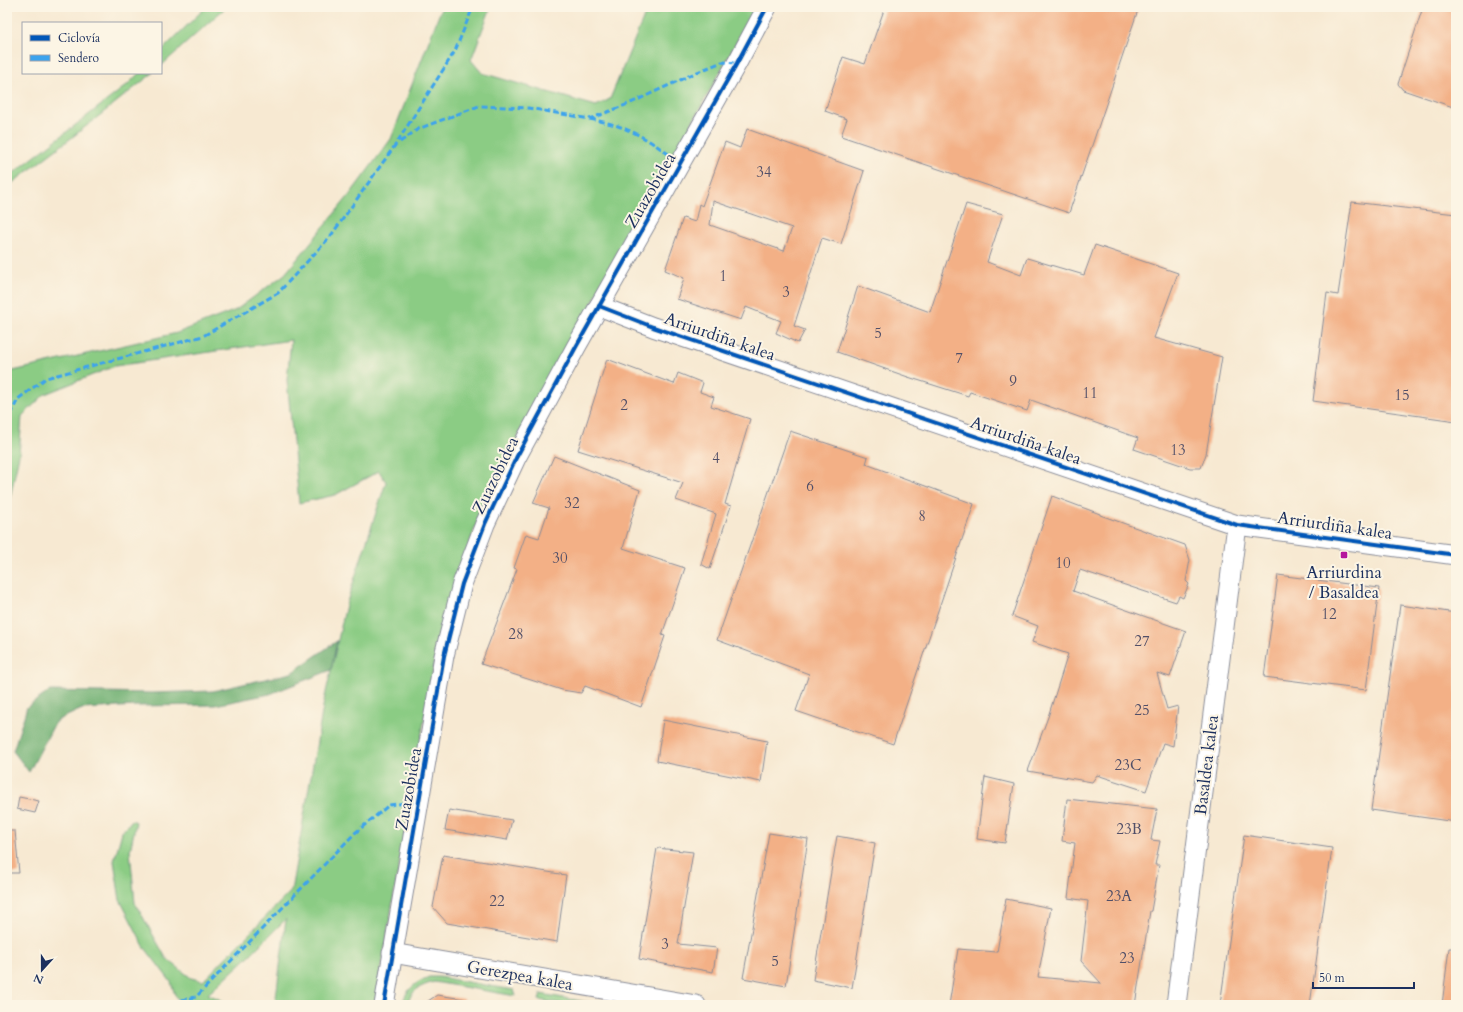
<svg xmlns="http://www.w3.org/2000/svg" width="1463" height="1012" font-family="Cardo,serif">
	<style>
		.green { fill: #8bcc84; stroke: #537e71 }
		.forest { fill: #70b072; stroke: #467068 }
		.building { fill: #f3b086; fill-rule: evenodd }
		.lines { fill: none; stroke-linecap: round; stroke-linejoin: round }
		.minor-casing { stroke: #898c98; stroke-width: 21 }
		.minor { stroke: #fff; stroke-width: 19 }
		.quiet { stroke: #3da3ed; stroke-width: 3; stroke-dasharray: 6 3; stroke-linecap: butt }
		.cycleway-casing { stroke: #fcf5e5; stroke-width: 6 }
		.cycleway { stroke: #0057b8; stroke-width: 4 }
		.poi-dot { fill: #b5179e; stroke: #fcf5e5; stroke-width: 1.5 }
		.labels { text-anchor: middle; stroke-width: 4; stroke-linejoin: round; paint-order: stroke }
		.number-label { font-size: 15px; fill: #514f68 }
		.street-label { font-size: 17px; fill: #1b2f5e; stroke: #fcf5e5 }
		.poi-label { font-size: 17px; fill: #1b2f5e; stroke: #fcf5e5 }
	</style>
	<rect width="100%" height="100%" fill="#fcf5e5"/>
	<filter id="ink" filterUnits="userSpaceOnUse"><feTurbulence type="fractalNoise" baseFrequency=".025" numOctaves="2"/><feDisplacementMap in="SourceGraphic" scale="8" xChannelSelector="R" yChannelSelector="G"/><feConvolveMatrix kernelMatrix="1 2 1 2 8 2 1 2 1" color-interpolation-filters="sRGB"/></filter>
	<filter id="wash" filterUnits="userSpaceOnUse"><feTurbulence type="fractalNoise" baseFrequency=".012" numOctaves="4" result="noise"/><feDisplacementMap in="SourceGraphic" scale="16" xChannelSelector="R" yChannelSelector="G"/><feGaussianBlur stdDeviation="0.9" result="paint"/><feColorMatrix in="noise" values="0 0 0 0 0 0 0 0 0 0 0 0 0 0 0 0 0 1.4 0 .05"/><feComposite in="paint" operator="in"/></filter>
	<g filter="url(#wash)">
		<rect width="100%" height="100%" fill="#f7e9d2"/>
		<g class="green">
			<polygon points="206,7 226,7 161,66 161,51"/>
			<polygon points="442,7 491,7 471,60 482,73 596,106 610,99 648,7 756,7 513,446 480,513 439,634 375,1005 275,1005 286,919 247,958 208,994 232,1005 183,1005 175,995 171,982 145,948 120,900 114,861 122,832 132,820 136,822 130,851 135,903 166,958 191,978 203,981 291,891 324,701 346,605 386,482 379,471 335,495 299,503 287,380 291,340 115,366 45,394 22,416 19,455 10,498 7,504 7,373 13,371 177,333 236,310 285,274 348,197 391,139"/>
			<polygon points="139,73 153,73 70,139 7,187 7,178 127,85"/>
			<path d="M429,977H439L514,990L516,996L434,982C420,986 411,990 407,1005H402C405,990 416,982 429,977Z"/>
			<polygon points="541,994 603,1005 568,1005 539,1000"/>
		</g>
		<polygon class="forest" points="337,641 331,670 270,694 215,705 137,706 82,709 56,721 29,772 13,751 27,707 50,691 152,693 213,691 291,673"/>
		<g id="blocks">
			<g class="building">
				<polygon points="885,7 1139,7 1069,213 841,136 847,119 825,111 843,57 865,64"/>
				<polygon points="1423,7 1456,7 1456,108 1403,90 1398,84"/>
				<path d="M747,129L864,171L841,244L822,238L794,326L805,330L798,343L776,333L781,321L746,307L741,320L677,299L684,278L665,270L683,218L695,222L699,204L702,206L725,142L740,148ZM713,201L792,228L784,251L710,225Z"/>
				<polygon points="1352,202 1456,214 1456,421 1313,401 1327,293 1338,295"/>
				<polygon points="966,204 1003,214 987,262 1021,275 1027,258 1084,275 1095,245 1178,273 1154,338 1222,357 1206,454 1201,468 1190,468 1134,449 1138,438 1031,400 1027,411 970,392 968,396 908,377 837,352 858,286 930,312"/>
				<polygon points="607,359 674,384 678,373 703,383 700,392 714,397 711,406 750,419 725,504 731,506 710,569 701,564 716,514 676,500 683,483 578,450"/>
				<polygon points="790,431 868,457 866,464 974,504 893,744 796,711 809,674 717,640"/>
				<polygon points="554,456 640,490 623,548 685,568 662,635 665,636 641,707 585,686 581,693 562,690 481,664 517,569 514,568 526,534 539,538 549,508 533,503"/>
				<polygon points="1052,496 1100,514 1100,515 1185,545 1190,560 1186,581 1189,584 1183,598 1179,596 1176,602 1080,570 1073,591 1186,631 1170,677 1157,673 1167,709 1178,706 1173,746 1163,743 1146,791 1097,775 1092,782 1028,771 1048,717 1068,654 1032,642 1038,626 1012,616"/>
				<polygon points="1278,575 1379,588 1366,690 1264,677"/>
				<polygon points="1400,605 1456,613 1456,822 1371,810"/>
				<polygon points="663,720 767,741 761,782 657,761"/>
				<polygon points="985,777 1014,784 1005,843 977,839"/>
				<polygon points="19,797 39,801 35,813 17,809"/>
				<polygon points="1067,799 1157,809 1151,840 1160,841 1155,865 1159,865 1151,911 1150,911 1135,1005 949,1005 958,949 997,952 1006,899 1051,908 1038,977 1101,983 1081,961 1088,901 1068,898 1075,843 1062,841"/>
				<polygon points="449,810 512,820 507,840 445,830"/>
				<polygon points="7,831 15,831 19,873 7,873"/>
				<polygon points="769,833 808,839 786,986 743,978"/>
				<polygon points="1244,835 1332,848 1310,1005 1220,1005"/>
				<polygon points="837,836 875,843 852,988 813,980"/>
				<polygon points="657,848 693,852 678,944 717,948 713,972 674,965 674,966 639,959"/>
				<polygon points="443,855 566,875 557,942 447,923 433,907"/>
				<polygon points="1449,948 1456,948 1456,1005 1442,1005"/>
				<polygon points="437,995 464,999 463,1005 422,1005"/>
			</g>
		</g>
	</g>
	<g filter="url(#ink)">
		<use href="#blocks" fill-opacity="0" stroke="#898c98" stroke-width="1"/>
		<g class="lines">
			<defs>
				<g id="minor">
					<polyline points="599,306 653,327 1237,525 1456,555"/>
					<polyline points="392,953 696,1005"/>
					<polyline points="384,1005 444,656 462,584 485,524 516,458 576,347 737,63 767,7"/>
					<polyline points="1176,1005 1237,525"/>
				</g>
			</defs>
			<use href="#minor" class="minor-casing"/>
			<use href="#minor" class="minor"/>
			<g class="quiet">
				<path d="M590,119C599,121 609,123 618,126C641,134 661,148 680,163"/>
				<polyline points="400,142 418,129 479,106 528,108 590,119 633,102 695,73 722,62 737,63"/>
				<polyline points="7,423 18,399 46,378 203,336 278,293 330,237 396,144 455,51 473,7"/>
				<polyline points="181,1000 196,997 355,833 389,805 418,802"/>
			</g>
			<defs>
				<g id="cycleway">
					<polyline points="599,306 653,327 1237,525 1456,555"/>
					<polyline points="384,1005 444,656 462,584 485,524 516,458 576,347 737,63 767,7"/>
				</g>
			</defs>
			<use href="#cycleway" class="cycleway-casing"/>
			<use href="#cycleway" class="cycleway"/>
		</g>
	</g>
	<rect class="poi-dot" x="1340" y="551" width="8" height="8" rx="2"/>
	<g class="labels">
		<g class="number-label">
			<text x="764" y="177">34</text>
			<text x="723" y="281">1</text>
			<text x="786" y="297">3</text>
			<text x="878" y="338">5</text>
			<text x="959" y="363">7</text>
			<text x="1013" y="386">9</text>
			<text x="1090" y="398">11</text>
			<text x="1402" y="400">15</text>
			<text x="624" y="410">2</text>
			<text x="1178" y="455">13</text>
			<text x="716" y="463">4</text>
			<text x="810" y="491">6</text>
			<text x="572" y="508">32</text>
			<text x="922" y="521">8</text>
			<text x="560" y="563">30</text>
			<text x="1063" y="568">10</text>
			<text x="1329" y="619">12</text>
			<text x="516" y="639">28</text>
			<text x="1142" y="646">27</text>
			<text x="1142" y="715">25</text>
			<text x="1128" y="770">23C</text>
			<text x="1129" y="834">23B</text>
			<text x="1119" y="901">23A</text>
			<text x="497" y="906">22</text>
			<text x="665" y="949">3</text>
			<text x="1127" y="963">23</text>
			<text x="775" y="966">5</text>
		</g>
		<g class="street-label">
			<text transform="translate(650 190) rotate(-60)" y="6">Zuazobidea</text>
			<text transform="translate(720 336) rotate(19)" y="6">Arriurdiña kalea</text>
			<text transform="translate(1026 440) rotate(19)" y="6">Arriurdiña kalea</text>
			<text transform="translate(495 475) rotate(-64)" y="6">Zuazobidea</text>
			<text transform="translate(1335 525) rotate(8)" y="6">Arriurdiña kalea</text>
			<text transform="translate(1206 765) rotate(-83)" y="6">Basaldea kalea</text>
			<text transform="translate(408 789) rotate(-80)" y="6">Zuazobidea</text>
			<text transform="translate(520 975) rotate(10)" y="6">Gerezpea kalea</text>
		</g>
		<g class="poi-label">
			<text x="1344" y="578">Arriurdina<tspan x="1344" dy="20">/ Basaldea</tspan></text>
		</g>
	</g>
	<rect width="1463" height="1012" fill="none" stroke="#fcf5e5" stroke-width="24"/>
	<rect x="22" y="22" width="140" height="52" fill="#fcf5e5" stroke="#a2a6af"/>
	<rect x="30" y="35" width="20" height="6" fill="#0057b8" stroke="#a2a6af"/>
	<text x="58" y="42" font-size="12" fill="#1b2f5e">Ciclovía</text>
	<rect x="30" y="55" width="20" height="6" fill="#3da3ed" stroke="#a2a6af"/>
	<text x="58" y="62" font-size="12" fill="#1b2f5e">Sendero</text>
	<g transform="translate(42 970) rotate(201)" stroke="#fcf5e5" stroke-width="3" paint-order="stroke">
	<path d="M0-3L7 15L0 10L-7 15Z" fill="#1b2f5e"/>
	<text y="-6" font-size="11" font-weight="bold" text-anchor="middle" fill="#1b2f5e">N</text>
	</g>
	<path d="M1313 982v6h101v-6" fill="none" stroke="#1b2f5e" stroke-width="2"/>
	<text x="1319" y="982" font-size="12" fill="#1b2f5e" stroke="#fcf5e5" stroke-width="3" paint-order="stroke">50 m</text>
</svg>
